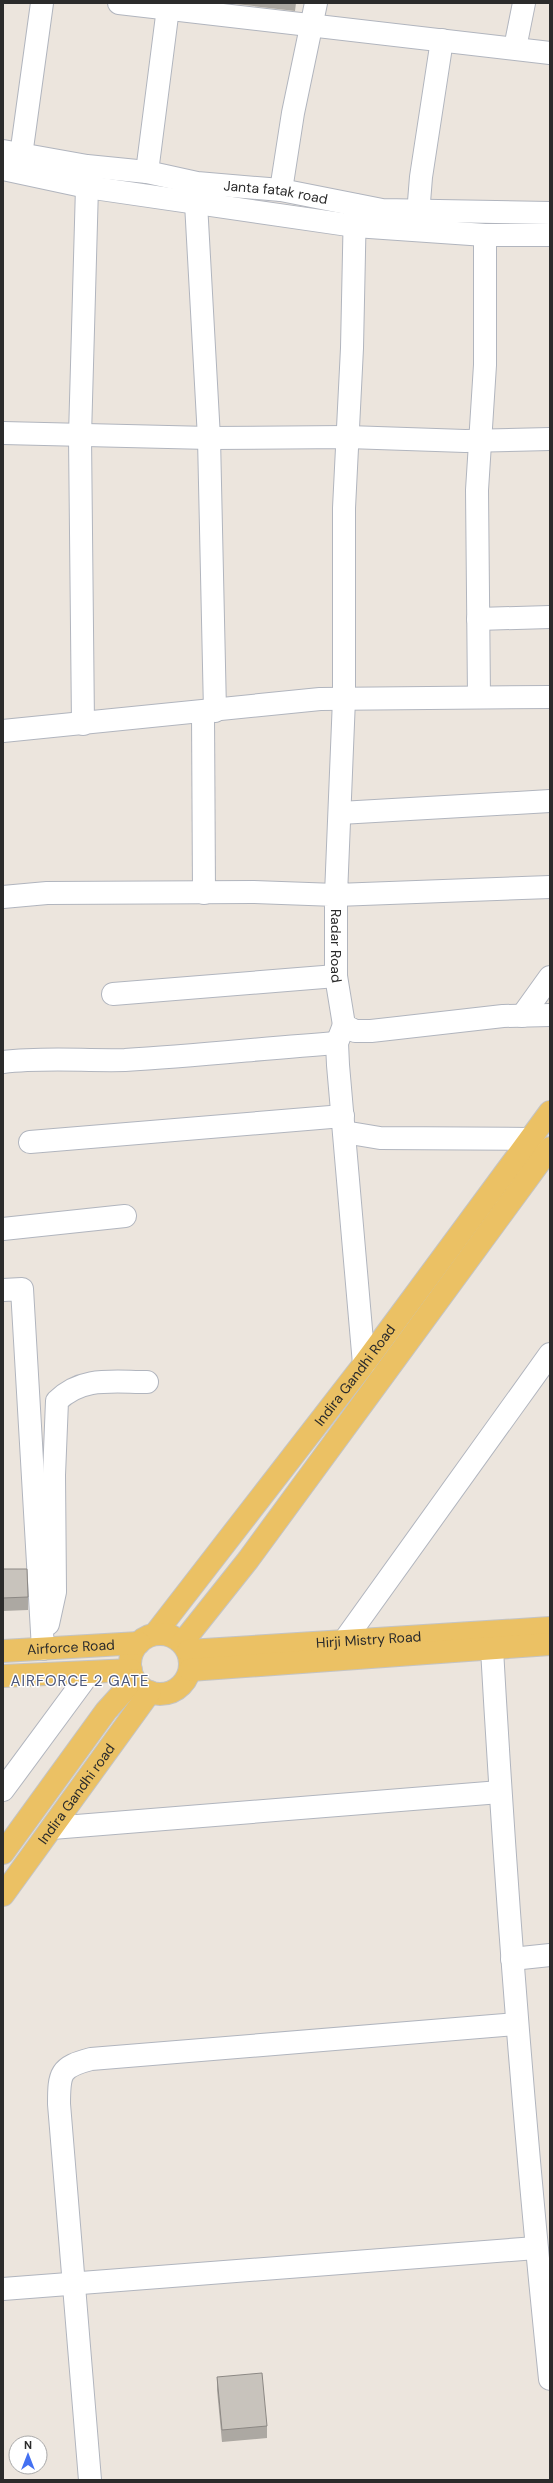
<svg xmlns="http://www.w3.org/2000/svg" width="553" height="2483" font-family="'DM Sans',sans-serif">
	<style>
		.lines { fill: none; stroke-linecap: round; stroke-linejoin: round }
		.minor-casing { stroke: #b1b5be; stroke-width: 24 }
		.major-casing { stroke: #c4c4c4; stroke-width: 24 }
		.minor { stroke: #fff; stroke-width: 22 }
		.major { stroke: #ebc164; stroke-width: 22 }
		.wall { fill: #aca8a2 }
		.building { fill: #c8c3bc; stroke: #8c8884 }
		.labels { text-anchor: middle; stroke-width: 3; stroke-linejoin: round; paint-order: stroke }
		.street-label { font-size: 14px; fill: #2b2b2b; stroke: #fff }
		.neighbourhood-label { font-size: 15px; letter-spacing: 1px; fill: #4d587a; stroke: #fff }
	</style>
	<rect width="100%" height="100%" fill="#ece5dd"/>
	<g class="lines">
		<defs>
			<g id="minor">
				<polyline points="119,3 550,53"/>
				<polyline points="515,48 524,3"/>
				<path id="s1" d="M3,151L87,166L147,172L197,183L281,190L382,210L550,213"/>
				<polyline points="3,169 87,187 355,226 485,235 550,235"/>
				<polyline points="19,170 42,3"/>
				<polyline points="147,172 168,8"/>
				<polyline points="281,190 293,113 316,3"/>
				<polyline points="196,203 209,438 215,711"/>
				<polyline points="355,205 352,348 344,508 344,699 336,895 550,887"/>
				<polyline points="417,227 421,177 442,40"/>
				<polyline points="3,433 209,438 348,437 465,441 550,439"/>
				<polyline points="478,619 550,617"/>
				<polyline points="479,697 477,490 485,365 485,235"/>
				<polyline points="203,713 204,893"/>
				<polyline points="83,724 80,436 87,187"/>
				<polyline points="3,731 320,699 550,697"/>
				<polyline points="340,813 550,801"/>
				<path id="s2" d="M3,897L47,893L253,892L336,895V976L344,1025L355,1031H371L503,1016L550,1015"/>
				<polyline points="113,994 336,976"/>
				<polyline points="522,1016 550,977"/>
				<polyline points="344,1025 337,1043 338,1065 364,1364"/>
				<path d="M3,1062C44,1057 84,1061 125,1060C196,1056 266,1048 337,1043"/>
				<polyline points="344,1132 380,1138 531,1139"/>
				<polyline points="30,1142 343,1116"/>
				<polyline points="3,1229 125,1216"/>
				<polyline points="3,1290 22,1289 43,1649"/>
				<path d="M48,1624L55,1592L54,1475L57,1401C82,1376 113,1382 147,1382"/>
				<path d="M491,1632C505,1881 524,2130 550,2379"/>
				<polyline points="344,1641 550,1354"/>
				<polyline points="3,1790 90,1672"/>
				<polyline points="52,1828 500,1792"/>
				<polyline points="512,1959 550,1955"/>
				<polyline points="3,2289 536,2248"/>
				<path d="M90,2480L59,2104C59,2073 60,2067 91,2059L517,2024"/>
			</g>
			<g id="major">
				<path id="s3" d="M155,1634L364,1364L550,1112"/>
				<circle cx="160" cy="1664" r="30"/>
				<polyline points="182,1643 248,1560 550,1148"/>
				<path id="s4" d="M3,1651L139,1643"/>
				<path id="s5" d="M188,1651L550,1628"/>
				<polyline points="190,1670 550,1644"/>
				<polyline points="3,1676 131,1670"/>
				<polyline points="3,1853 106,1711 134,1680"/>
				<path id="s6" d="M3,1895L150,1692"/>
			</g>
		</defs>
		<use href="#minor" class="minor-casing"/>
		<use href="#major" class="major-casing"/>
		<use href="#minor" class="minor"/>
		<use href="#major" class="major"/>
	</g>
	<g class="wall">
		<polygon points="236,3 296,3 295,11 236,4"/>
		<polygon points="3,1569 28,1597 28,1610 3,1611"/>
		<polygon points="217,2377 267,2426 267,2438 222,2442 217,2390"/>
	</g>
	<g class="building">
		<polygon points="3,1569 27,1569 28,1597 3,1598"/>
		<polygon points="262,2373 267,2426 222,2430 217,2377"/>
	</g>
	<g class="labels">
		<g class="street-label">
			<text dy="5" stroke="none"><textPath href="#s1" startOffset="276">Janta fatak road</textPath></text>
			<text dy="5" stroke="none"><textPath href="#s2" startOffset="384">Radar Road</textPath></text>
			<text dy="5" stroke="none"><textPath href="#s3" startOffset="327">Indira Gandhi Road</textPath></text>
			<text dy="5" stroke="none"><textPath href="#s5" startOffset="181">Hirji Mistry Road</textPath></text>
			<text dy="5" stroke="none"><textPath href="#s4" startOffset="68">Airforce Road</textPath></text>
			<text dy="5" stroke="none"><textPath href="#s6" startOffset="125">Indira Gandhi road</textPath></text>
		</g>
		<g class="neighbourhood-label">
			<text x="80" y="1686">AIRFORCE 2 GATE</text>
		</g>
	</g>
	<rect width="553" height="2483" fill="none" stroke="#2b2b2b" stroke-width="8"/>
	<g transform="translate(28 2455)"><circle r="19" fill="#ffffff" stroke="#aaaaaa"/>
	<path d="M0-3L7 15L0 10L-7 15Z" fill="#4471f2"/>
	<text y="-6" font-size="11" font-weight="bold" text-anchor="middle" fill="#2b2b2b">N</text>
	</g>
</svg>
